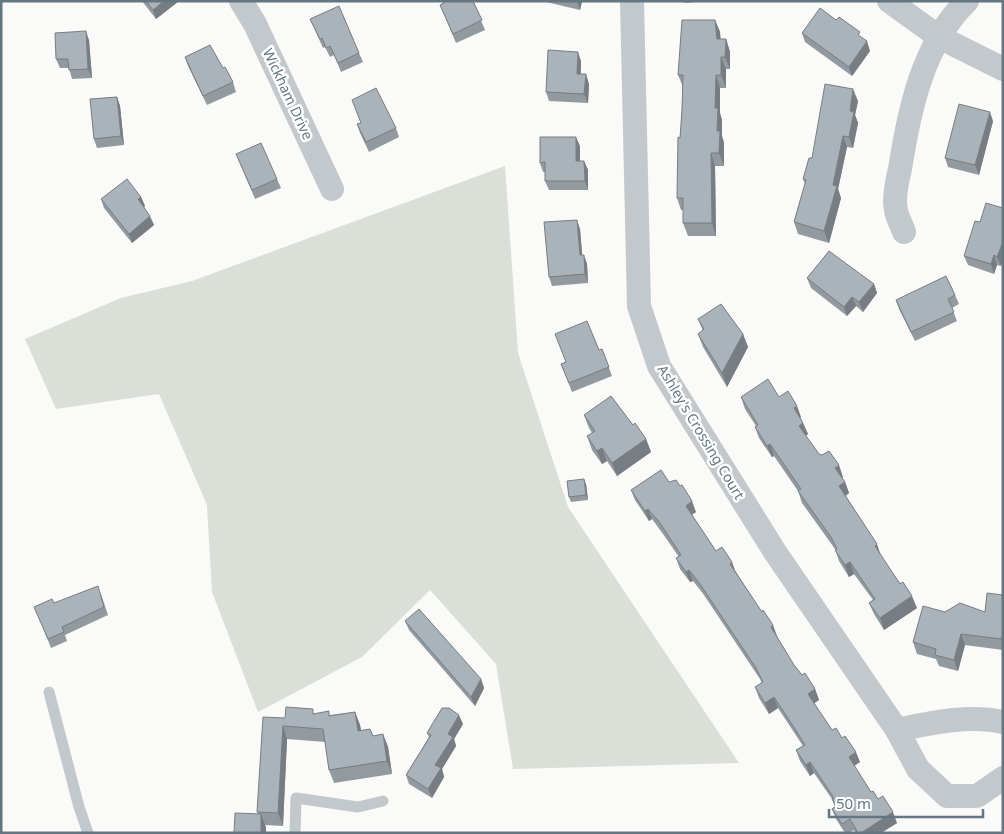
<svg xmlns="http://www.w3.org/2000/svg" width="1004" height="834" font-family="'Noto Sans',sans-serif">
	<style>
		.green { fill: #dadfd7 }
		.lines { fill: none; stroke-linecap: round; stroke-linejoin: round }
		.service { stroke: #c3c8cc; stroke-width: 11 }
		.minor { stroke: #c3c8cc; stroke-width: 24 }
		.wall { fill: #929a9f }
		.shaded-wall { fill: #777d82 }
		.building { fill: #aab3b9; stroke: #777d82 }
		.labels { text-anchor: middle; stroke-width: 5; stroke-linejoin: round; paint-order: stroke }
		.street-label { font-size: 14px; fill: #657683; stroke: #fff }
	</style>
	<rect width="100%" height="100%" fill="#fafaf8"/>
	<polygon class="green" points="505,166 518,353 568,507 739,763 513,769 496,664 430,590 362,657 258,712 212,592 207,505 159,394 56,409 25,339 121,298 192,281"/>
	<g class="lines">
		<g class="service">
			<polyline points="49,692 79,807 88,833"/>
			<polyline points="295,833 296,798 358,807 383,801"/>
		</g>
		<g class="minor">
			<polyline points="241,1 255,24 332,189"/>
			<polyline points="632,1 639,306 659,366 775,552 897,730 918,769 947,796 977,796 1003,778"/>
			<polyline points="889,1 939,37 1003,69"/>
			<path d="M904,232C902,225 897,218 896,210C893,198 897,181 900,169C909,111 923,43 967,1"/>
			<path d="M897,730C931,723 969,714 1003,722"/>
		</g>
	</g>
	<g class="wall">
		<polygon points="142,1 179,1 156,19"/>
		<polygon points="442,1 473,1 485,30 456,43 440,5 443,3"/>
		<polygon points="542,1 582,1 580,10"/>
		<polygon points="684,1 708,1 685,3"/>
		<polygon points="310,19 359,53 363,62 341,72 334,55 330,57 325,47 323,48"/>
		<polygon points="715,20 720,32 720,39 726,39 730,52 730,69 726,69 726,88 720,88 720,113 722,120 722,136 724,143 724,166 715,166 716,236 688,236 683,223 683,210 681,210 677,198 683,87 678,75"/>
		<polygon points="802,33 870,51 852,76 805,42"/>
		<polygon points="89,40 92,78 72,79 69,68 60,68 56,59"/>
		<polygon points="185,57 223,68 233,82 236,92 207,105 188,66"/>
		<polygon points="581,61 581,74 589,84 588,103 549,101 546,92"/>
		<polygon points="117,97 120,106 124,145 97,148 94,139"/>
		<polygon points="858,101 855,115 858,123 853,148 847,147 838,189 841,198 829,243 798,234 794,222 805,184 803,179 812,158"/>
		<polygon points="993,121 979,175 948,167 945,158"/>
		<polygon points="360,123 396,128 399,137 369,152 360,133 357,124"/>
		<polygon points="580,146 580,161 584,161 588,170 588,190 549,190 545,181 545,172 543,172 540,163"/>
		<polygon points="236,154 277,179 281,188 255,199"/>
		<polygon points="141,197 145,206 144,207 154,225 132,243 104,208 101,199"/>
		<polygon points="1003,208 1003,260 1001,266 997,265 994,274 968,265 964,256 980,222"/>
		<polygon points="580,229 582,255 587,264 588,283 552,286 549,277"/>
		<polygon points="807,278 874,284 877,293 863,312 856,306 847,316 811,288"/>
		<polygon points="955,295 959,304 952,308 957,321 915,341 899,309 896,300"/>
		<polygon points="698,319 743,334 748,347 727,387 703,347 698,334 703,331"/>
		<polygon points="602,349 612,376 572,392 561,364"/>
		<polygon points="741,397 779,397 801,417 800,418 803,423 808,434 806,436 819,454 843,477 842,478 845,482 849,493 846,496 881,556 917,608 884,630 874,614 869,603 873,600 854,574 849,577 839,561 835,549 802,503 798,491 774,456 772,457 759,438 755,427 756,426 745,409"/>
		<polygon points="584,415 633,425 646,439 651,452 617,476 607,461 602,464 592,450 587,436 592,433 589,428"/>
		<polygon points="669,482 696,512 692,515 716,551 736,572 777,636 777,637 794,665 802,675 815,689 819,700 814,703 832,730 860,762 854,766 871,792 878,799 897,823 881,833 855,833 854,830 849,833 845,833 836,819 832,809 835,807 832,799 814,773 810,776 800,761 796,750 803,746 778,708 769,714 759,698 755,687 762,683 760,679 704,595 693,581 690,582 680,569 676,558 679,557 663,534 652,519 649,521 635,500 631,490"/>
		<polygon points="586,484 588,500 571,502 569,497"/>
		<polygon points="101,594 108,615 65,635 67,641 51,648 38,615 54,603"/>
		<polygon points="1003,595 1003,650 965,645 958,671 939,666 936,659 917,654 913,642 945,612 985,612"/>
		<polygon points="405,621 481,679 484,688 475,706 409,630"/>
		<polygon points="355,712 360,725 361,730 373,736 383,734 388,747 392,774 334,783 329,770 325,742 287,739 283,826 265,825 266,833 234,833 258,814 257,812 285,718 315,713 330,715"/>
		<polygon points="463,724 454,739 456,746 442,769 444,777 432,798 409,784 406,775 429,737 427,733"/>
	</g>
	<g class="shaded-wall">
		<polygon points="164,1 179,1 156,19 153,10"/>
		<polygon points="577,1 582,1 580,10"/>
		<polygon points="715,20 720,32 722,52 717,39"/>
		<polygon points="86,31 89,40 92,78 88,69"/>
		<polygon points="726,39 730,52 730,69 725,57"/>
		<polygon points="867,41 870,51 852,76 849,67"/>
		<polygon points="578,52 581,61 580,83 577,74"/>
		<polygon points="721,57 726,69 726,88 721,75"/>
		<polygon points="586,74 589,84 588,103 584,94"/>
		<polygon points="716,75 720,88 720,113 722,120 722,136 724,143 724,166 719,153 715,108"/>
		<polygon points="853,89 858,101 855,115 858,123 853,148 849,137 850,111"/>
		<polygon points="117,97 120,106 124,145 121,136"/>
		<polygon points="990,112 993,121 979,175 975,165"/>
		<polygon points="843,136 847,147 838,189 841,198 829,243 824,231"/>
		<polygon points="576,137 580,146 580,170 576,161"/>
		<polygon points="711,153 715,166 716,236 712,223"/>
		<polygon points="584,161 588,170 588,190 585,181"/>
		<polygon points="141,197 145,206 142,208 138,199"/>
		<polygon points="150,216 154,225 132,243 129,234"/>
		<polygon points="577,220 580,229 583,264 580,255"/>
		<polygon points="1003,242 1003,260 1001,266 997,257"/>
		<polygon points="584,255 587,264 588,283 585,274"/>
		<polygon points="994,255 997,265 994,274 991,264"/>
		<polygon points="874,284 877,293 863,312 859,302"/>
		<polygon points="852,297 856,306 847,316 844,307"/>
		<polygon points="743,334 748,347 727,387 722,373"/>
		<polygon points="797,406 801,417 798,419 794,408"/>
		<polygon points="803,423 808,434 803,437 799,426"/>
		<polygon points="646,439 651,452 617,476 612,463"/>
		<polygon points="770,444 774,456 772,457 767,446"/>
		<polygon points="602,448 607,461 602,464 597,451"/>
		<polygon points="839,465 843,477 839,480 835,468"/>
		<polygon points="584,479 586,484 588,500 586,495"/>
		<polygon points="845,482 849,493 843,497 839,486"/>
		<polygon points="692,501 696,512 689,516 686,506"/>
		<polygon points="648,509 652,519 649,521 645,511"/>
		<polygon points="877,544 881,556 875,546"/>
		<polygon points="732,562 736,573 730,564"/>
		<polygon points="850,562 854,574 849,577 845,565"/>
		<polygon points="689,570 693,581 690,582 686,572"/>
		<polygon points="912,596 917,608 884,630 880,618"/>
		<polygon points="773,625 777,636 775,638 771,627"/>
		<polygon points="961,634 965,645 958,671 954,660"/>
		<polygon points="481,679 484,688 475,706 471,697"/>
		<polygon points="815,689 819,700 812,705 808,694"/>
		<polygon points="774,697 778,708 769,714 765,703"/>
		<polygon points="355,712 360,725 363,744 358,731"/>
		<polygon points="459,715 463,724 454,739 456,746 442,769 444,777 432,798 428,789 435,765 448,734"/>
		<polygon points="283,726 287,739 283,826 278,813"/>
		<polygon points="383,734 388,747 392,774 387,761"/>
		<polygon points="856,752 860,762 852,767 849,757"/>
		<polygon points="810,762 814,773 810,776 806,765"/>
		<polygon points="893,812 897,823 881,833 861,833"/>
		<polygon points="261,814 266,827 266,833 261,833"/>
	</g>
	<g class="building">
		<polygon points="146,1 164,1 153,10"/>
		<polygon points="443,1 473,1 482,20 453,34 440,5 444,3"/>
		<polygon points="339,6 359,53 338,63 330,46 326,48 322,38 320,39 310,19"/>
		<polygon points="820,8 836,20 839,17 860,32 858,35 867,41 849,67 802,33"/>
		<polygon points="682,20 715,20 717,39 726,39 725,57 721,57 721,75 716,75 715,108 718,108 717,131 720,131 719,153 711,153 712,223 683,223 683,198 677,198 678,137 680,138 682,110 683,75 678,75"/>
		<polygon points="86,31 88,69 69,70 68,59 56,59 55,33"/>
		<polygon points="210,45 223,68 225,67 233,82 203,96 185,57"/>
		<polygon points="548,50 578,52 577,74 586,74 584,94 546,92"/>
		<polygon points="825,84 853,89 850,111 854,112 849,137 843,136 833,185 837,186 824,231 794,222 806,180 803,179 809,158 812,158"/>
		<polygon points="376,88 396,128 366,142 357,124 361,123 352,100"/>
		<polygon points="117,97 121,136 94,139 90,99"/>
		<polygon points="959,104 990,112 975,165 945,158"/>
		<polygon points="540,137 576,137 576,161 584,161 585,181 545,181 545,162 540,163"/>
		<polygon points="261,143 277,179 252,190 236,154"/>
		<polygon points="127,179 141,197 138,199 150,216 129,234 101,199"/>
		<polygon points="986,203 1003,208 1003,242 997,257 994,255 991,264 964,256 975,221 980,222"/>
		<polygon points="577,220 580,255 584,255 585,274 549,277 544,222"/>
		<polygon points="829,251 874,284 859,302 852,297 844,307 807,278"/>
		<polygon points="946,276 955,295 948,299 954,312 911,332 896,300"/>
		<polygon points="721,304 743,334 722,373 698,334 704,329 698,319"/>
		<polygon points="587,321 599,350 602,349 609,367 569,383 561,364 566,362 555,334"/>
		<polygon points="768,379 779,397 788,391 797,406 794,408 803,423 799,426 819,454 822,455 829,451 839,465 835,468 845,482 839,486 877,544 875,546 900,584 903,582 912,596 880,618 869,603 875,599 850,562 845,565 835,550 837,549 831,537 798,491 801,489 770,444 767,446 755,427 758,425 741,397"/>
		<polygon points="611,396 633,425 635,423 646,439 612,463 602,448 597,451 587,436 595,431 584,415"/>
		<polygon points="661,470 669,482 676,480 680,486 682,485 692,501 686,506 716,551 722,547 732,562 730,564 762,612 763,610 773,625 771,627 794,665 802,675 805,673 815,689 808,694 832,730 836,728 842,738 845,736 856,752 849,757 871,792 873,791 878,799 883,796 893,812 861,833 858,833 850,819 842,824 832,809 836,806 832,799 834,798 810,762 806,765 796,750 805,745 797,732 774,697 765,703 755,687 763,682 756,668 700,584 689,570 686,572 676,558 681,555 660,523 648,509 645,511 631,490"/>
		<polygon points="584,479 586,495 569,497 567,481"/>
		<polygon points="98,586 104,607 62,627 64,632 48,639 34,607 52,599 54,603"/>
		<polygon points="987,593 1003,595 1003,637 1001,637 1001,639 961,634 954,660 935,655 936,649 913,642 923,606 945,612 960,603 985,612"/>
		<polygon points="419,609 481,679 471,697 405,621"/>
		<polygon points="286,707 313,709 313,714 329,711 329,716 355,712 358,731 370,729 373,736 383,734 387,761 329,770 323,729 283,726 278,813 257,812 263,717 285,718"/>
		<polygon points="442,708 449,708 459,715 448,734 453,737 435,765 441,768 428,789 406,775 431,735 427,733"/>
		<polygon points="235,813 261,814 261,833 234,833"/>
	</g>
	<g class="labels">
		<g class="street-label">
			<text transform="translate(288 94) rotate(65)" y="5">Wickham Drive</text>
			<text transform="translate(701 432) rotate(59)" y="5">Ashley's Crossing Court</text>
		</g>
	</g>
	<rect width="1004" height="834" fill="none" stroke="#657683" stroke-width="5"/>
	<path d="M829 809v8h154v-8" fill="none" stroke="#657683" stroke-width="2.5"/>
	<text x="836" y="809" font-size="15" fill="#657683" stroke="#ffffff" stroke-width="4" paint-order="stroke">50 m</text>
</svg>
